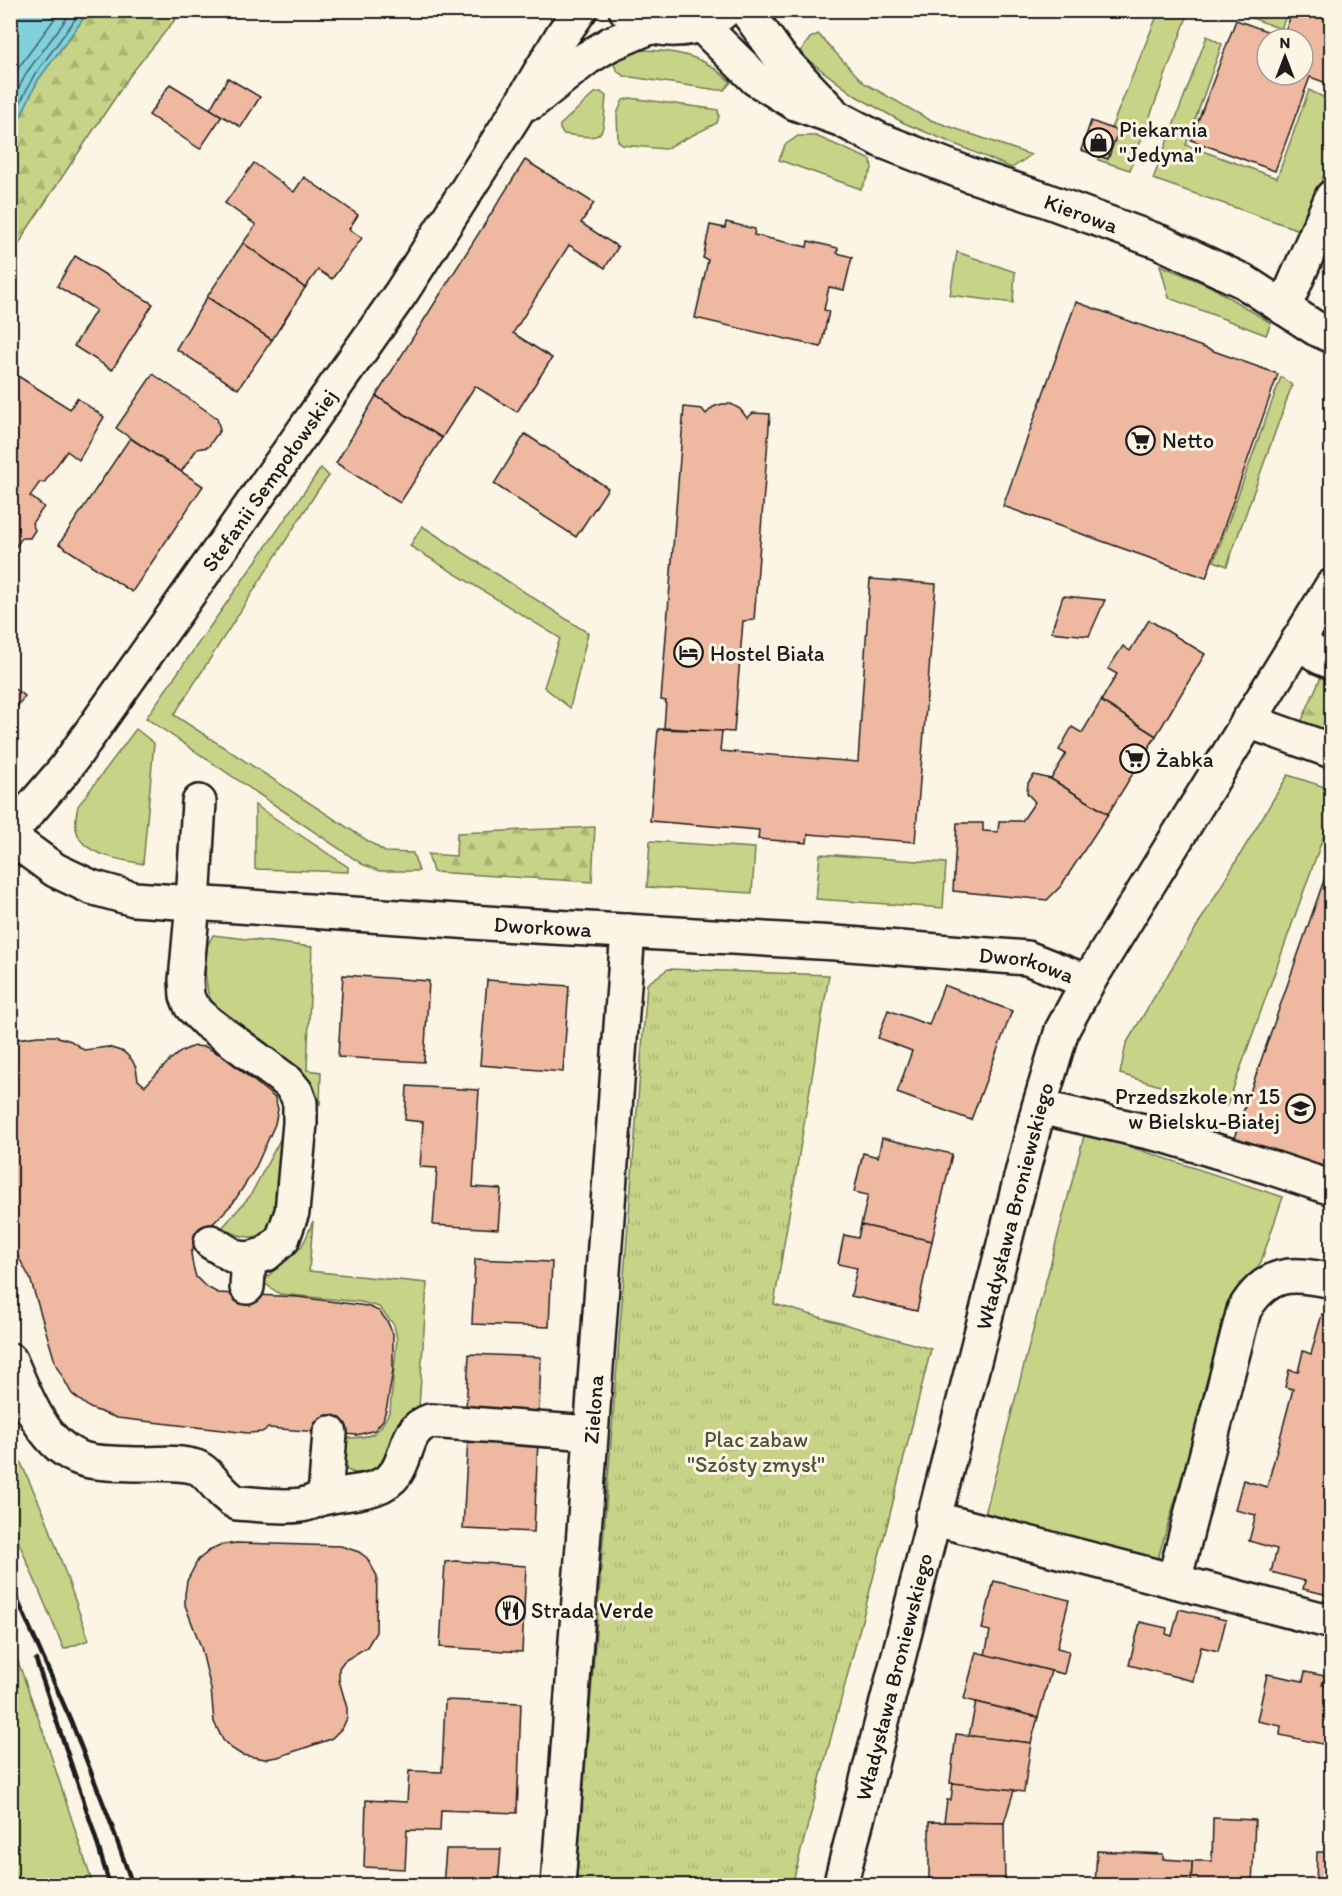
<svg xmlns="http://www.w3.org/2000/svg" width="1342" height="1896" font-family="Itim,sans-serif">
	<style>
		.green { fill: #c7d487; stroke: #727852; stroke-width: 1.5 }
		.forest { fill: url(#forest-firs); stroke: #727852; stroke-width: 1.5 }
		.park { fill: url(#park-tufts); stroke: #727852; stroke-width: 1.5 }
		.water { fill: #81d1da; stroke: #59898e; stroke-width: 1.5 }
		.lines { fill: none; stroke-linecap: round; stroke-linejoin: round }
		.shore { stroke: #446468; stroke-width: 1.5 }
		.building { fill: #eeb9a0; stroke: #1c1c1c; stroke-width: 1.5; fill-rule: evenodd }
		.minor-casing { stroke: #1c1c1c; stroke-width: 38 }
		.minor { stroke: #fcf5e5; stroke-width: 33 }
		.rail { stroke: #1c1c1c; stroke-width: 4.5 }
		.labels { text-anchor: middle; stroke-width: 6; stroke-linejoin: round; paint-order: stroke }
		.poi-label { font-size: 22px; fill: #1c1c1c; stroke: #fcf5e5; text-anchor: start }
		.street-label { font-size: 22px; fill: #1c1c1c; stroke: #fcf5e5 }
		.park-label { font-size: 22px; fill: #4f533c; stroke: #fcf5e5 }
	</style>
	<defs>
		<pattern id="forest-firs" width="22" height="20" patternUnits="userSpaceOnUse" patternTransform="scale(1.5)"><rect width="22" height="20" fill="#c7d487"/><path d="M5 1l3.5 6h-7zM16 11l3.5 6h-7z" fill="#aab574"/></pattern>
		<pattern id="park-tufts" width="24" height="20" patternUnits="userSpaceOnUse" patternTransform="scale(1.5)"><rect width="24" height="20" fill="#c7d487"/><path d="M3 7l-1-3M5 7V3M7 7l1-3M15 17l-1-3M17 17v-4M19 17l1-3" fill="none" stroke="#aab574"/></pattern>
	</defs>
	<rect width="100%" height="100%" fill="#fcf5e5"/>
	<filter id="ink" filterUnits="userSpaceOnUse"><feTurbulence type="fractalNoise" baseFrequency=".0167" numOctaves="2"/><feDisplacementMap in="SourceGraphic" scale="12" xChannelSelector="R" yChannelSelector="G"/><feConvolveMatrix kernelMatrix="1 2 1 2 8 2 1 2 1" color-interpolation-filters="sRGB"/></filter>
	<g filter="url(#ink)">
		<g class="green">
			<polygon points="1159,11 1170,11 1187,17 1130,170 1098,160"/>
			<polygon points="1234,11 1288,11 1281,29"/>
			<polygon points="818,34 864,83 928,119 1031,155 1012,168 904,123 856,96 799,53 810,38"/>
			<polygon points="1207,36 1222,44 1186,145 1277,178 1309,90 1331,101 1331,157 1302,231 1153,179"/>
			<path d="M638,50C660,50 684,52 704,62C714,67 723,75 731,82L724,90H718L624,76L618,72L611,60Z"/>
			<path d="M601,92L606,96C602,139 608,140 563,134L560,129V125L595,93Z"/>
			<polygon points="630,98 713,109 718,110 719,116 717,123 665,149 622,145 618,141 617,114 623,100"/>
			<polygon points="798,136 816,136 871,160 872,169 861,189 779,160 785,145"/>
			<polygon points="957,252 1015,272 1013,303 950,295"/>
			<polygon points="1160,265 1210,286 1271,323 1266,335 1169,298"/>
			<polygon points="1281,377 1292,385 1227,566 1214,561"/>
			<polygon points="321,468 329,476 318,490 174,715 385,852 413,853 419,871 379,871 362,864 146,718"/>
			<polygon points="422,526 588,633 570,708 544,687 560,638 410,546"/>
			<path d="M136,729L154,743L143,864C124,860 86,856 78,835C74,826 76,816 78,806Z"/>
			<polygon points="1288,775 1331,789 1331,815 1227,1106 1120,1074 1126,1044"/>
			<polygon points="255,805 348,867 348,872 255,869"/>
			<polygon points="650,841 755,848 752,893 647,887"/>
			<polygon points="820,854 946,863 943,908 816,899"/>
			<polygon points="213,935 312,947 307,1070 321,1072 320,1105 314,1088 301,1073 264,1041 214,1007 208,993 205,972 206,948"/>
			<polygon points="1085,1132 1283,1197 1261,1262 1232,1306 1156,1565 985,1514"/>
			<path d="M283,1134C281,1149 280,1165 279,1181C275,1221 271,1254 222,1228L250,1196Z"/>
			<path d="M313,1221L309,1271L427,1283L419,1408C412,1411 403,1415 399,1421C396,1424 395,1431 394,1435C385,1459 379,1485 347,1470L343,1460L345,1438C371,1438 379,1436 390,1410L397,1339L394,1325L379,1307L361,1302L280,1294L264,1283C273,1266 288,1262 300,1248C306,1241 309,1230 313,1221Z"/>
			<polygon points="11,1441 46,1518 89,1640 64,1649 11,1524"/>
			<polygon points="10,1639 44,1734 93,1885 14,1885 10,1866"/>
		</g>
		<g class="forest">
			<polygon points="89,11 182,11 131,74 26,231 11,260 11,136 38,80"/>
			<polygon points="1323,672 1331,676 1331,739 1299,727"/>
			<polygon points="595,827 592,882 433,872 428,854 456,856 457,833"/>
		</g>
		<polygon class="park" points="668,969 829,975 774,1304 931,1349 889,1518 792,1885 576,1885 647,984"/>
		<polygon class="water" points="11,10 89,11 38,80 11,136"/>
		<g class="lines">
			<g class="shore">
				<polyline points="10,85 19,67 61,10"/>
				<polyline points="10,105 27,72 73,10"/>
				<polyline points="10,123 33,77 82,10"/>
			</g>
		</g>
		<g class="building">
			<path d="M1293,10H1332V85L1310,77L1275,171L1191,140L1236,20L1283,37ZM1267,39H1303V75H1267Z"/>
			<polygon points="228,78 260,97 241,127 210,109"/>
			<polygon points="170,84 222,116 200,149 149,115"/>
			<polygon points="1091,121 1118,131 1108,159 1081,150"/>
			<polygon points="525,160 594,203 581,223 618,247 605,268 569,245 513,333 552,358 517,412 475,386 442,438 376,396"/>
			<polygon points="254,163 294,192 304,177 358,215 349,229 362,238 332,279 318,270 305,288 243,243 256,225 225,203"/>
			<polygon points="726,222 755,229 754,235 807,247 808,241 838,248 837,253 852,257 844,290 829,287 824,310 829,311 821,347 695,318 708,260 703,258 710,225 725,228"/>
			<polygon points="243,243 305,288 272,340 207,297"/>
			<polygon points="75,256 153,304 112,370 74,346 96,310 57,286"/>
			<polygon points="207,297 272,340 238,389 176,349"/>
			<polygon points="1076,302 1278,374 1206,578 1003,506"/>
			<polygon points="10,371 70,409 77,398 104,417 79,460 67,451 44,483 40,482 30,496 44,507 32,523 35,530 30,538 22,538 10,554"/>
			<polygon points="153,374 217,418 220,430 208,447 197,449 181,472 116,428"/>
			<polygon points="376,396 442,438 400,503 336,463"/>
			<polygon points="722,404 731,404 740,409 747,418 753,413 770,414 754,620 743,621 734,732 664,728 666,701 661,700 684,407 702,409 706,414 713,407"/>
			<polygon points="525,434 608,488 576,537 494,484"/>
			<polygon points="130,438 203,486 132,592 59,544"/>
			<polygon points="870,579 936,584 915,842 808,834 807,843 758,839 759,830 650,821 658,729 722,731 720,751 858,762"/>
			<polygon points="1063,596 1105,600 1089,636 1051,632"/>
			<polygon points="1149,620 1205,654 1156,736 1101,701 1117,674 1108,669 1123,646 1130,651"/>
			<polygon points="10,686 25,696 10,716"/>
			<polygon points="1101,701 1156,736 1108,814 1051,779 1066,754 1059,750 1072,727 1082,733"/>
			<polygon points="1034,775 1051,779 1108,814 1060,887 1047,900 953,891 957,823 983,823 983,831 998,832 999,821 1022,821 1035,802 1027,793 1028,783"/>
			<polygon points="1332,857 1332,1169 1330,1172 1234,1138"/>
			<polygon points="343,975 429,981 424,1062 338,1057"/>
			<polygon points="487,980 569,986 563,1072 480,1065"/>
			<polygon points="944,985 1012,1011 971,1120 897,1093 912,1051 878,1038 888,1010 929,1025"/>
			<polygon points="38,1036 55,1036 71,1041 84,1050 108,1047 124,1052 132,1060 136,1068 138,1080 145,1086 171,1059 182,1051 194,1046 206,1047 223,1056 275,1098 278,1109 275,1124 255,1169 233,1203 197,1240 191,1253 193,1266 196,1277 205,1286 218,1293 298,1297 367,1306 379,1311 387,1321 393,1334 393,1370 387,1406 383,1420 375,1430 357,1435 268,1428 262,1432 248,1433 117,1418 90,1408 72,1394 56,1365 30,1278 10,1242 10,1040"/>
			<polygon points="407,1086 479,1090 473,1187 501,1189 498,1229 433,1225 437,1168 420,1167 423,1122 405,1120"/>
			<polygon points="882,1138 952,1154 932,1241 861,1225 868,1195 854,1192 863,1153 878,1157"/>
			<polygon points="861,1225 932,1241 917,1311 851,1296 857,1268 838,1264 844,1235 858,1238"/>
			<polygon points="475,1259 552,1262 549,1327 472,1324"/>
			<polygon points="1322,1314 1332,1317 1332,1596 1303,1589 1305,1581 1271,1572 1277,1549 1249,1541 1256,1515 1235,1510 1243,1480 1267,1487 1293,1389 1285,1387 1289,1370 1298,1372 1303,1351 1311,1354"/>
			<polygon points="469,1354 541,1357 539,1414 466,1410"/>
			<polygon points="468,1437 538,1440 534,1532 463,1529"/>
			<polygon points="236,1543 341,1546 359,1552 367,1558 377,1576 376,1632 367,1647 344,1661 339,1668 339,1680 347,1708 347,1718 343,1727 331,1739 278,1757 265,1759 242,1755 231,1748 223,1740 214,1722 211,1689 201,1647 185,1605 185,1594 187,1581 198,1560 209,1551 222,1545"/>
			<polygon points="456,1561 526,1566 522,1652 440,1647 445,1562"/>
			<polygon points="994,1581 1069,1600 1057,1648 1069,1651 1064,1674 985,1655 990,1631 982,1629"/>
			<polygon points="1179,1609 1226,1620 1218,1651 1201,1647 1193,1681 1129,1665 1140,1622 1167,1628 1166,1634 1172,1636"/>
			<polygon points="976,1652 1051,1671 1038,1717 964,1699"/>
			<polygon points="1305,1672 1325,1676 1322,1685 1332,1687 1332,1746 1280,1735 1281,1726 1257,1721 1267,1674 1303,1681"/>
			<polygon points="445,1700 521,1703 517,1813 441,1810 440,1831 407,1830 405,1869 364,1867 366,1800 407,1802 409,1771 442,1772"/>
			<polygon points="976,1702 1038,1717 1031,1743 969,1736"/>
			<polygon points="956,1734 1031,1743 1024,1792 950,1783"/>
			<polygon points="953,1783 1014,1790 1004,1823 944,1822 947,1800 951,1800"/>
			<polygon points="1213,1818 1255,1820 1252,1886 1191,1886 1192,1861 1212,1861"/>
			<polygon points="929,1822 1004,1823 1005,1886 929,1886"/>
			<polygon points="1327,1827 1332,1827 1332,1886 1316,1886 1317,1852 1326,1852"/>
			<polygon points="446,1849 501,1849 498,1886 443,1886"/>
			<polygon points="1097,1851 1163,1854 1163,1859 1192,1861 1191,1886 1095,1886"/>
		</g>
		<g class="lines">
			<defs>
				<g id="minor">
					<path d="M626,10C650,37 700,34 725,10"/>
					<polyline points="746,10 779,56 830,110"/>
					<path id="s1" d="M701,25L756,79L795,103L840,119L880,140L970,175L1040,198L1160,242L1243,281L1315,328L1332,336"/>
					<polyline points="532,102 587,58 610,44 652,26"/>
					<polyline points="1284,308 1332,197"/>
					<polyline points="1298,641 1320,657 1332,662"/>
					<polyline points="1248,721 1332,751"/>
					<polyline points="199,802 193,903 186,980 187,996 191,1006 207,1022 288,1082 296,1092 300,1103 300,1123 292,1212 282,1240 266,1254 249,1259 237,1258 211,1242"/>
					<path id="s2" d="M10,833L65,769L401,293L514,116L563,34L580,10"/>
					<path id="s3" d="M10,837L55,870L91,887L134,899L517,925L836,943L1027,958L1088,982"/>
					<polyline points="1039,1107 1166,1136 1269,1167 1332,1188"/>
					<polyline points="247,1287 249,1259"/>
					<path d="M10,1360C27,1398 44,1452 90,1461C105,1464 121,1463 136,1464C155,1464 178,1461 196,1467C210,1472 219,1494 237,1503C256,1504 283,1508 301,1505C309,1504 316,1500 323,1498C347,1491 380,1495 396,1473C409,1454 405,1429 430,1421L590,1433"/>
					<polyline points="325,1497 330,1433"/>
					<polyline points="932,1518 1332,1622"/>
					<path d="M1174,1581L1244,1310C1267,1271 1291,1272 1332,1281"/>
					<path id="s4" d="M558,1886L628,931"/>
					<path id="s5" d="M840,1886L1039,1107L1062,1030L1088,982L1332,586"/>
				</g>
			</defs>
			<use href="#minor" class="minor-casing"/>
			<use href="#minor" class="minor"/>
			<g class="rail">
				<polyline points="10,1583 71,1721 109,1818 133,1886"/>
				<polyline points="36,1660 92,1826 110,1886"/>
			</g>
		</g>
	</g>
	<defs>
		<symbol id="shop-ring" viewBox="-11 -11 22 22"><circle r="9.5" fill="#fcf5e5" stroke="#1c1c1c" stroke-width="1.5"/><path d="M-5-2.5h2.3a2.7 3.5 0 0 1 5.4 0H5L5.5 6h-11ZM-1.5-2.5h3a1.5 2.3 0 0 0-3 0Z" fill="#1c1c1c"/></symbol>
		<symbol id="supermarket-ring" viewBox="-11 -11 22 22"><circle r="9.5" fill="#fcf5e5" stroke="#1c1c1c" stroke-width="1.5"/><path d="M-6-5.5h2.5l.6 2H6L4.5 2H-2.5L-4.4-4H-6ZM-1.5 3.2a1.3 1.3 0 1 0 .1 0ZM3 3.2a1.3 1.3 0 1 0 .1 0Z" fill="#1c1c1c"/></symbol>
		<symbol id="hotel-ring" viewBox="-11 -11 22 22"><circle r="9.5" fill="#fcf5e5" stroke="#1c1c1c" stroke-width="1.5"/><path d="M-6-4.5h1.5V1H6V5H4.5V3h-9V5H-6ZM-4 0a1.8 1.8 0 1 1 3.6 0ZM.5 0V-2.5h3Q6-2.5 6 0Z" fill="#1c1c1c"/></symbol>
		<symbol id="school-ring" viewBox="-11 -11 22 22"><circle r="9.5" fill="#fcf5e5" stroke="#1c1c1c" stroke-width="1.5"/><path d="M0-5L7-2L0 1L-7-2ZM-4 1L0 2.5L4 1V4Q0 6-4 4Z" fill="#1c1c1c"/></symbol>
		<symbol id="restaurant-ring" viewBox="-11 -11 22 22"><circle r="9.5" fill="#fcf5e5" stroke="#1c1c1c" stroke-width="1.5"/><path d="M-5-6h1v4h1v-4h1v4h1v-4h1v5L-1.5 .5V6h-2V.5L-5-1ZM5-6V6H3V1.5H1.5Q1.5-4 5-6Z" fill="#1c1c1c"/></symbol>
	</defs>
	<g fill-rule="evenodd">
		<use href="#shop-ring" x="1082" y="126" width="33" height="33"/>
		<use href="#supermarket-ring" x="1124" y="424" width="33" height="33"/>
		<use href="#hotel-ring" x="672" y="636" width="33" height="33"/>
		<use href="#supermarket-ring" x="1118" y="742" width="33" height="33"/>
		<use href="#school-ring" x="1284" y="1092" width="33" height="33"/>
		<use href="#restaurant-ring" x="494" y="1594" width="33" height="33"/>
	</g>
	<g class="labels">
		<g class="poi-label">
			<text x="1119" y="137">Piekarnia<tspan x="1119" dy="25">"Jedyna"</tspan></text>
			<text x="1162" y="448">Netto</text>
			<text x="710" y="661">Hostel Biała</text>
			<text x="1156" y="767">Żabka</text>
			<text x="1280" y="1104" text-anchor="end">Przedszkole nr 15<tspan x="1280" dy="25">w Bielsku-Białej</tspan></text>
			<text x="531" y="1618">Strada Verde</text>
		</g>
		<g class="street-label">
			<text dy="8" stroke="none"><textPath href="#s1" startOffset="430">Kierowa</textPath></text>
			<text dy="8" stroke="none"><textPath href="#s2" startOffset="438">Stefanii Sempołowskiej</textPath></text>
			<text dy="8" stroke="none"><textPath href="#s3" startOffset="550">Dworkowa</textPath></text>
			<text dy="8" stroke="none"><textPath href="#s3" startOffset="1036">Dworkowa</textPath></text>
			<text dy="8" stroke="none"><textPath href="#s5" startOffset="702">Władysława Broniewskiego</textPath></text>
			<text dy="8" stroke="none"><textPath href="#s4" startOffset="478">Zielona</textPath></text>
			<text dy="8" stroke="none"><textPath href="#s5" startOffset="216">Władysława Broniewskiego</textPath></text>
		</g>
		<g class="park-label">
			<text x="756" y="1447">Plac zabaw<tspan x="756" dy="25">"Szósty zmysł"</tspan></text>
		</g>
	</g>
	<rect width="1342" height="1896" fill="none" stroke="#fcf5e5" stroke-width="36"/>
	<rect x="18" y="18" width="1306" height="1860" fill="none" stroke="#1c1c1c" stroke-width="2" filter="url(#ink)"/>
	<g transform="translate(1285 57)"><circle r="28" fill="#fcf5e5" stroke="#a29e95" stroke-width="1.5"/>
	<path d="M0-4.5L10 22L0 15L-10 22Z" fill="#1c1c1c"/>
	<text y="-9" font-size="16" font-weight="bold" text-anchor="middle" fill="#1c1c1c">N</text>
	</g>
</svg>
